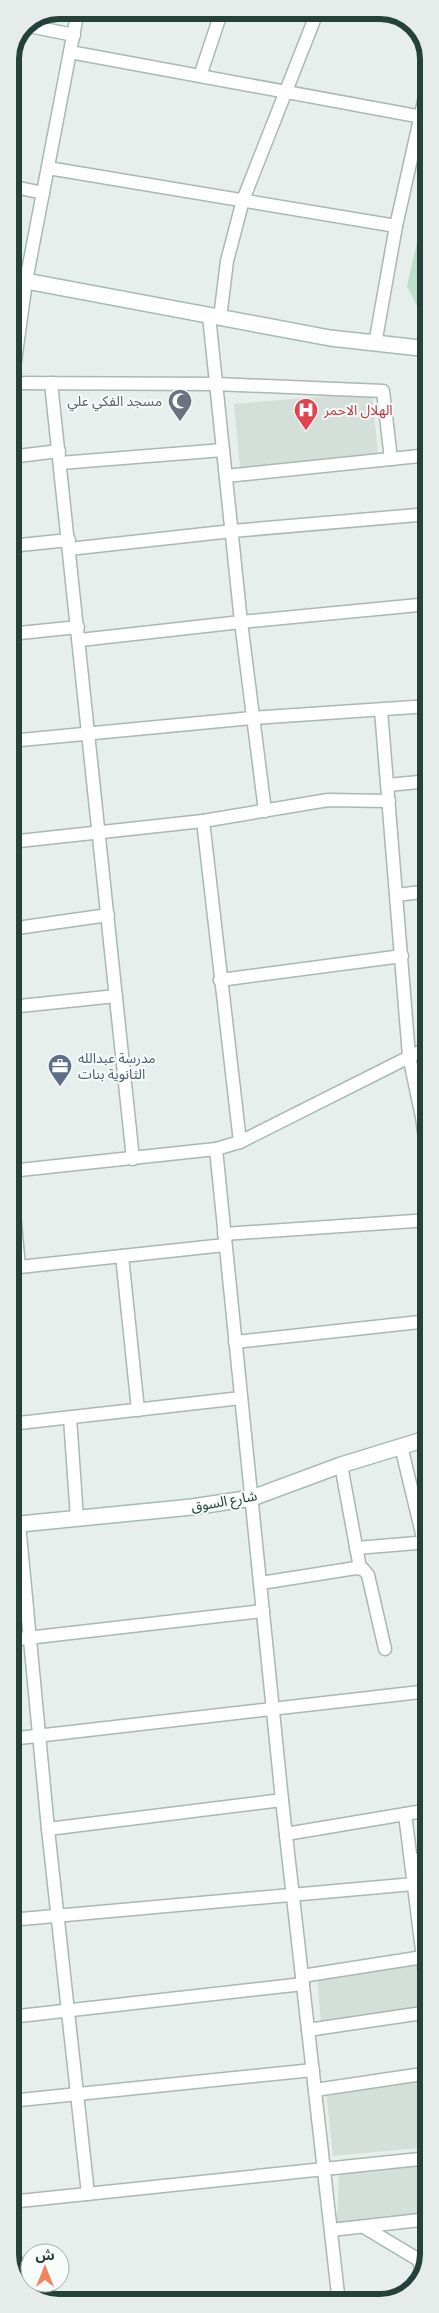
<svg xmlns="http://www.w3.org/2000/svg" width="439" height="2313" font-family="Cabin,'Noto Sans Arabic',sans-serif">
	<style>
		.built { fill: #d4dfda }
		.green { fill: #bfe0c8 }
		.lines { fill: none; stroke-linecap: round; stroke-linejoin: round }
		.street-casing { stroke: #a8b8b2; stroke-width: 15 }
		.secondary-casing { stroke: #a4bbb3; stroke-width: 18 }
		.street { stroke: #fff; stroke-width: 12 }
		.secondary { stroke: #fff; stroke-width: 15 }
		.labels { text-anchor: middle; stroke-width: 4; stroke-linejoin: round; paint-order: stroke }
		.worship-label { font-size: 14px; fill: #5b616d; stroke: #f7fbf9; text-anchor: end }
		.health-label { font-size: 14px; fill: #be3a42; stroke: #f7fbf9; text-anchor: start }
		.service-label { font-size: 14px; fill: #4e5e75; stroke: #f7fbf9; text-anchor: start }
		.street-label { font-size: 14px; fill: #24423a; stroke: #f7fbf9 }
		.rim { fill: none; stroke: #24423a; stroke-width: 6 }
	</style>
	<rect width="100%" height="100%" fill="#e6efeb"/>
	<g class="built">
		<polygon points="372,392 378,455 240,467 234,404"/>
		<polygon points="418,1961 422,2009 321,2024 317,1975"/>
		<polygon points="429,2076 429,2147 333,2156 326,2091"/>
		<polygon points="429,2165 429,2214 337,2225 339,2172"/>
	</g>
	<polygon class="green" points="429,190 429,308 418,308 407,286"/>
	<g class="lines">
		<defs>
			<g id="street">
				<polyline points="24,25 74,35"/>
				<polyline points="70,52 422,117"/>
				<polyline points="200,76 222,10"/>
				<polyline points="48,168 396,226"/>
				<polyline points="10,186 43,193"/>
				<polyline points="209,316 241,622 265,811"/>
				<polyline points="220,318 227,261 243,200 318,10"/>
				<polyline points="375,344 396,226 429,79"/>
				<polyline points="10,383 216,384 383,391 391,459"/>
				<polyline points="12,383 26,281 78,10"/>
				<polyline points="51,383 133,1159"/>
				<polyline points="10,457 59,451"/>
				<polyline points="60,463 223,450"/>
				<polyline points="226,476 429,455"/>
				<polyline points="10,546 69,540"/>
				<polyline points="69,549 232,531 429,514"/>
				<polyline points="10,634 78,627"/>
				<polyline points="80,640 241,622 429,604"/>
				<polyline points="381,710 409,1056 422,1117 429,1168"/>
				<polyline points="10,741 252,718 429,706"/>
				<polyline points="388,785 429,781"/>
				<polyline points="203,821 240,1142"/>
				<polyline points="10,842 203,821 328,800 389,801"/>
				<polyline points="397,895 429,891"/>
				<polyline points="10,929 108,915"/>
				<polyline points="220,980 402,956"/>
				<polyline points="10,1007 116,996"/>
				<polyline points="216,1149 282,1800 339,2303"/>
				<polyline points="10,1169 19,1267"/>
				<polyline points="10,1171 216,1149 240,1142 429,1047"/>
				<polyline points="224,1234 429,1220"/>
				<polyline points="122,1256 138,1410"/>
				<polyline points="10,1268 225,1245"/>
				<polyline points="235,1342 429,1321"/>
				<polyline points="70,1418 77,1518"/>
				<polyline points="10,1424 241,1398"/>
				<polyline points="401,1446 424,1542"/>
				<polyline points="341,1465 360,1568"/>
				<polyline points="19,1524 48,1829 88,2194"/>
				<polyline points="356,1548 429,1542"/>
				<polyline points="261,1583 356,1568 363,1569 368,1575 385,1649"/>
				<polyline points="10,1640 263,1611"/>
				<polyline points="10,1739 429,1691"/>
				<polyline points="405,1814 429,2006"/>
				<polyline points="48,1829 282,1800"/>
				<polyline points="286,1834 429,1810"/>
				<polyline points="411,1861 429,1858"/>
				<polyline points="10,1920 414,1884"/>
				<polyline points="302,1976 423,1957"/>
				<polyline points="10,2017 303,1984"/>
				<polyline points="308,2030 429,2012"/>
				<polyline points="315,2090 429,2073"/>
				<polyline points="10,2101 313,2070"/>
				<polyline points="10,2202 429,2158"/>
				<polyline points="364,2227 419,2260 422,2274"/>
				<polyline points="331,2230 429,2219"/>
			</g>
			<g id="secondary">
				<polyline points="10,278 330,338 429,349"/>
				<polyline points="10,1525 192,1507 252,1498 341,1465 429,1438"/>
			</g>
		</defs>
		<use href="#street" class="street-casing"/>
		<use href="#secondary" class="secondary-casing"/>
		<use href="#street" class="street"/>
		<use href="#secondary" class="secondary"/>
	</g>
	<defs>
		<symbol id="mosque-pin" viewBox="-11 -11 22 30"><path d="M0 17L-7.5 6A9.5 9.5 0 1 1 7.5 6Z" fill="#6b7280" stroke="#f7fbf9"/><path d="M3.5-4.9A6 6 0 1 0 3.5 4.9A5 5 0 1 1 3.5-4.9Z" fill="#fff"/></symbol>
		<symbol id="hospital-pin" viewBox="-11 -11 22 30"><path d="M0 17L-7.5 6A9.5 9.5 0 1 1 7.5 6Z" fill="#e0444e" stroke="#f7fbf9"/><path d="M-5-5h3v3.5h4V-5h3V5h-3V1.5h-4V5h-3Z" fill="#fff"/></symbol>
		<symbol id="office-pin" viewBox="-11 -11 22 30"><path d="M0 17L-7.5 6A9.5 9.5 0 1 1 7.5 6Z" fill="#5c6f8a" stroke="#f7fbf9"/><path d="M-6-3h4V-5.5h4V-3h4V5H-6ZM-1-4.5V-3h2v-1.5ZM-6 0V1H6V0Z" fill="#fff"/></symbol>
	</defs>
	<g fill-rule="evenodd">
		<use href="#mosque-pin" x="166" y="387" width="28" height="38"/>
		<use href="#hospital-pin" x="292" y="396" width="28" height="38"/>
		<use href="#office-pin" x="46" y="1052" width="28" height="38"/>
	</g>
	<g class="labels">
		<g class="worship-label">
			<text x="162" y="406">مسجد الفكي علي</text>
		</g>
		<g class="health-label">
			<text x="324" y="415">الهلال الاحمر</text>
		</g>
		<g class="service-label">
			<text x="78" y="1063">مدرسة عبدالله<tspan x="78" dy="16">الثانوية بنات</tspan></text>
		</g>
		<g class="street-label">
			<text transform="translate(224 1501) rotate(-10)" y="5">شارع السوق</text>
		</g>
	</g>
	<path d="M0 0H439V2313H0ZM59 19H380A40 40 0 0 1 420 59V2254A40 40 0 0 1 380 2294H59A40 40 0 0 1 19 2254V59A40 40 0 0 1 59 19Z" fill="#e6ecea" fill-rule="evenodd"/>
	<path class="rim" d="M59 19H380A40 40 0 0 1 420 59V2254A40 40 0 0 1 380 2294H59A40 40 0 0 1 19 2254V59A40 40 0 0 1 59 19Z"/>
	<g transform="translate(45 2268)"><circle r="24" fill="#f7fbf9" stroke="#a3b1ad"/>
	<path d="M0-4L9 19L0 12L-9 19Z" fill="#f4845f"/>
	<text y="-8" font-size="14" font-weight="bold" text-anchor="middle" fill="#24423a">ش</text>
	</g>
</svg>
